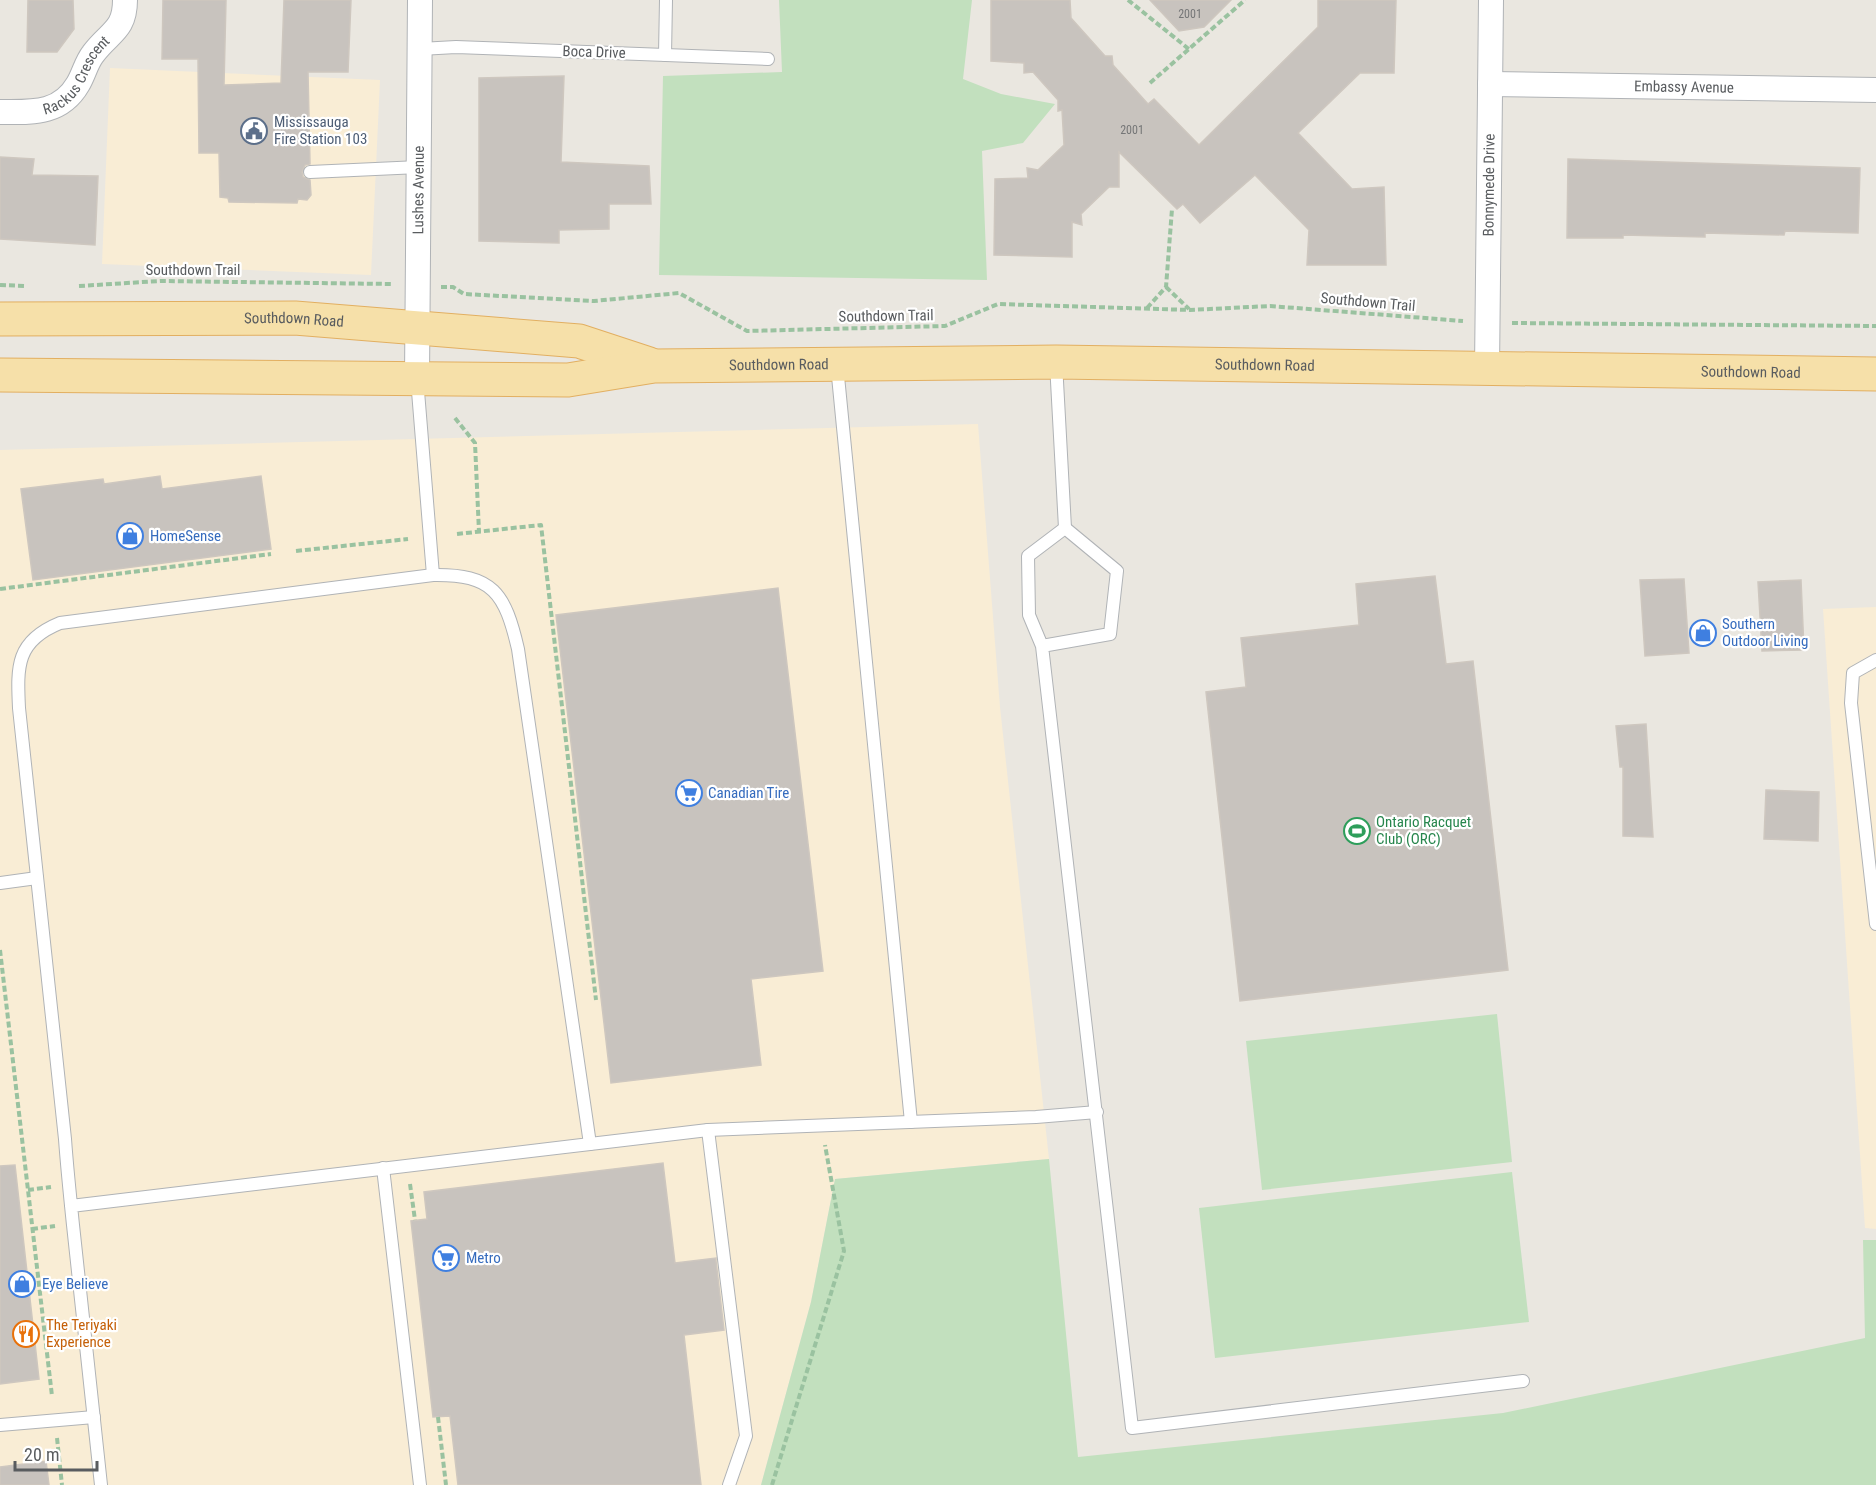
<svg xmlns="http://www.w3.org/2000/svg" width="1876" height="1485" font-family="'Roboto Condensed',sans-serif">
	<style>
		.commercial { fill: #f9edd5 }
		.green { fill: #c2e0be }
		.building { fill: #c8c3be; stroke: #cec7bf; stroke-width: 1.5 }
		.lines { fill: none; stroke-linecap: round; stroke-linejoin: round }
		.lane-casing { stroke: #b0b3b6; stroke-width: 14 }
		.street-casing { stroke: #b0b3b6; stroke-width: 26 }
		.primary-casing { stroke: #e2af61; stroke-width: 35 }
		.path { stroke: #9ac2a0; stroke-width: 4; stroke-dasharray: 6 3; stroke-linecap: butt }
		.lane { stroke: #fff; stroke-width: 12 }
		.street { stroke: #fff; stroke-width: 24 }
		.primary { stroke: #f6e0a9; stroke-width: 33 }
		.labels { text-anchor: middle; stroke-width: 4.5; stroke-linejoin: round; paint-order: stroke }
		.number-label { font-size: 12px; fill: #757677 }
		.street-label { font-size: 15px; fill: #595c5f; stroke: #fff }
		.service-label { font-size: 15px; fill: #4e5e75; stroke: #fff; text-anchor: start }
		.shop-label { font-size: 15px; fill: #366cbe; stroke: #fff; text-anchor: start }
		.leisure-label { font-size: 15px; fill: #27864d; stroke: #fff; text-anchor: start }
		.food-label { font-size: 15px; fill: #c56008; stroke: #fff; text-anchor: start }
	</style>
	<rect width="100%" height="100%" fill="#eae7e0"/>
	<g class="commercial">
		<polygon points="110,68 380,80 371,275 102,264"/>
		<polygon points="978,424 1000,707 1049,1159 835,1179 811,1302 761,1485 0,1485 0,450"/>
		<polygon points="1876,607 1876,1229 1865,1228 1823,609"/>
	</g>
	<g class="green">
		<polygon points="779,0 972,0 963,79 1001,94 1055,104 1023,143 982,151 987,280 659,275 663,76 782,72"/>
		<polygon points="1497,1014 1512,1162 1262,1190 1246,1041"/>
		<polygon points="1049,1159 1078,1457 1503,1413 1865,1338 1863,1240 1876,1240 1876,1485 761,1485 811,1302 835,1179"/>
		<polygon points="1512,1172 1529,1322 1215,1358 1199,1208"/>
	</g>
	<g class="building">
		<polygon points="28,0 73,0 74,29 57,52 27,52"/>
		<polygon points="163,0 226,0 224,85 281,83 284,0 351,0 348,72 308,72 310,164 305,165 302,172 303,177 310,180 311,195 307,200 298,199 297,203 229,202 228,198 220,197 219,153 199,153 198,59 162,59"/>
		<polygon points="991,0 1070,0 1071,18 1105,56 1112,56 1113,65 1148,104 1154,99 1199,145 1318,27 1318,0 1396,0 1394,73 1360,73 1298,133 1352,189 1384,187 1386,265 1307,265 1309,230 1255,175 1200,223 1183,204 1177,209 1119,152 1119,187 1109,187 1081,214 1082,225 1072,222 1072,257 994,255 995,179 1028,178 1027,168 1038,170 1064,145 1062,110 1058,111 1058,100 1033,72 1024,73 1024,63 991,61"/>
		<polygon points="1150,0 1231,0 1204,27 1179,31"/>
		<polygon points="564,76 561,162 649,166 651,204 609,204 609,229 559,230 559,243 479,241 479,78"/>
		<polygon points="0,157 34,159 32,175 98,176 95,245 0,239"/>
		<polygon points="1568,159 1860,168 1858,233 1785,231 1784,235 1705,233 1705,237 1623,235 1623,238 1567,238"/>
		<polygon points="160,476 162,489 261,476 271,549 33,580 21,489 103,479 104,484"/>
		<polygon points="1435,576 1446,664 1473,661 1508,970 1240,1001 1206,692 1246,687 1241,638 1359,625 1356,584"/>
		<polygon points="1684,579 1689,653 1645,656 1640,580"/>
		<polygon points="1801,580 1804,650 1762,651 1758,582"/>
		<polygon points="778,588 823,971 751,979 761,1065 611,1083 556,615"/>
		<polygon points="1646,724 1653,837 1623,836 1623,767 1620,767 1616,726"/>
		<polygon points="1766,790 1819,792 1818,841 1764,839"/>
		<polygon points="663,1163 675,1263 716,1258 716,1261 724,1330 684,1335 701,1485 458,1485 450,1416 433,1417 411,1221 427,1219 424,1192"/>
		<polygon points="15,1165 39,1379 0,1384 0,1166"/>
		<polygon points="46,1461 49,1485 0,1485 0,1467"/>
	</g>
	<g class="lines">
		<defs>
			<g id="lane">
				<polyline points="420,49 456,47 768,59"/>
				<polyline points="665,55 666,0"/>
				<polyline points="310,172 419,167"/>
				<polyline points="1056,363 1065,528"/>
				<polyline points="837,366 911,1122"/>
				<polyline points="417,379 433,575"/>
				<polyline points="1042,646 1110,634 1117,571 1065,528 1028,556 1029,615 1042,646 1132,1428 1523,1381"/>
				<polyline points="1876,660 1853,673 1851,703 1876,924"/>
				<polyline points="0,883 37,878"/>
				<polyline points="708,1130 746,1436 729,1485"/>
				<polyline points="590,1144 708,1130 1036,1117 1097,1112"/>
				<polyline points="383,1168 420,1485"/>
				<path d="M71,1206L590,1144L518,649C505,593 493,574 433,575L60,623C16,641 17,666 19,708L65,1139C67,1167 70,1196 73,1225L101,1485"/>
				<polyline points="0,1425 94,1417"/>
			</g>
			<g id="street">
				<path id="s1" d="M1490,84L1876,90"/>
				<path id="s2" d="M0,112C31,112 60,115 78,84C84,74 86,63 93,54C109,32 125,31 125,0"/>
				<path id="s3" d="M1487,369L1491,0"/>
				<path id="s4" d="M417,379L420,0"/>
			</g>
			<g id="primary">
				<path id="s5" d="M0,319L295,318L579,341L649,364"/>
				<path id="s6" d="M0,375L568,380L654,366L1056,362L1876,374"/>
			</g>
		</defs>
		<use href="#lane" class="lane-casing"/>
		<use href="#street" class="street-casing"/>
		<use href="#primary" class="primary-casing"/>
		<g class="path">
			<polyline points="1128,0 1190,50"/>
			<polyline points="1150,83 1245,0"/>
			<polyline points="0,285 26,286"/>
			<polyline points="79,286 160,281 392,284"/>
			<polyline points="441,287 453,287 464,294 594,301 679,293 747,331 945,326 998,304 1190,310 1270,306 1463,321"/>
			<polyline points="1166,287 1189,309"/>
			<polyline points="1147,308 1166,287 1172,209"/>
			<polyline points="1512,323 1876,326"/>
			<polyline points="455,418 475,443 479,532"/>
			<polyline points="457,534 541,525 596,1000"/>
			<polyline points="296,551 408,539"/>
			<polyline points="0,589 271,554"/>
			<polyline points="0,950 52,1396"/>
			<polyline points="410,1184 415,1220"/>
			<polyline points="28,1190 51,1187"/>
			<polyline points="32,1229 55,1226"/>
			<polyline points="438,1417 446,1485"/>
			<polyline points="57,1438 62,1485"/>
			<polyline points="772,1485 844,1251 825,1145"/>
		</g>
		<use href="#lane" class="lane"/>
		<use href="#street" class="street"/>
		<use href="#primary" class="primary"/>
	</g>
	<defs>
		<symbol id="civic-ring" viewBox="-11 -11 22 22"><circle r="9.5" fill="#fff" stroke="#5c6f8a" stroke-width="1.5"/><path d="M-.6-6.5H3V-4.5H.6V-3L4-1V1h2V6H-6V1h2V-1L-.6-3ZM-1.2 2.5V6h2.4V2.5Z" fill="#5c6f8a"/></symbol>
		<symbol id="shop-ring" viewBox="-11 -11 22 22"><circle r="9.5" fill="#fff" stroke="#3f7fe0" stroke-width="1.5"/><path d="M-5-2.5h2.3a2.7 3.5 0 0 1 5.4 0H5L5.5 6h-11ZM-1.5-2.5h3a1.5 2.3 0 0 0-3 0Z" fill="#3f7fe0"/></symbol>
		<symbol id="supermarket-ring" viewBox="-11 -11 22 22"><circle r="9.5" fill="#fff" stroke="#3f7fe0" stroke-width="1.5"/><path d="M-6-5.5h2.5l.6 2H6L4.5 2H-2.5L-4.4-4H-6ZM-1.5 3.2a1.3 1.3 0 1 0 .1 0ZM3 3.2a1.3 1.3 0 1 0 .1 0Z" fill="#3f7fe0"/></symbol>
		<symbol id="stadium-ring" viewBox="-11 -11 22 22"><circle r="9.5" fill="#fff" stroke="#2e9e5b" stroke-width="1.5"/><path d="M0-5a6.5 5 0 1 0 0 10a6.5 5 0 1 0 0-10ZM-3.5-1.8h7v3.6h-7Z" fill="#2e9e5b"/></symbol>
		<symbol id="restaurant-ring" viewBox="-11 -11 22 22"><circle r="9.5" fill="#fff" stroke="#e8710a" stroke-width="1.5"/><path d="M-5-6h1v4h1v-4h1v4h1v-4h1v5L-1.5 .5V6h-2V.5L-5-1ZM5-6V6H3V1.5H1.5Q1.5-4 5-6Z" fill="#e8710a"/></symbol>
	</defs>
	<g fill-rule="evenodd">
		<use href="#civic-ring" x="239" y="116" width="30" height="30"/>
		<use href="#shop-ring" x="115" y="521" width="30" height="30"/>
		<use href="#shop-ring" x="1688" y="618" width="30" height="30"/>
		<use href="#supermarket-ring" x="674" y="778" width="30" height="30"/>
		<use href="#stadium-ring" x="1342" y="816" width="30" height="30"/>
		<use href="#supermarket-ring" x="431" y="1243" width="30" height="30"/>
		<use href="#shop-ring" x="7" y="1269" width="30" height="30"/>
		<use href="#restaurant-ring" x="11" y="1319" width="30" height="30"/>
	</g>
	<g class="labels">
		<g class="number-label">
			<text x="1190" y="18">2001</text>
			<text x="1132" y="134">2001</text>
		</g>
		<g class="street-label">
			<text transform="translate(594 52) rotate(2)" y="5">Boca Drive</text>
			<text dy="5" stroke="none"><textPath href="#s2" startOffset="93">Rackus Crescent</textPath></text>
			<text dy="5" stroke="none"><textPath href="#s1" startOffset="194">Embassy Avenue</textPath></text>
			<text dy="5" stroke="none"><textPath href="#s3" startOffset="184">Bonnymede Drive</textPath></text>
			<text dy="5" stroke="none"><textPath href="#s4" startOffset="189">Lushes Avenue</textPath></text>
			<text x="193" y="275">Southdown Trail</text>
			<text transform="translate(1368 302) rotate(5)" y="5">Southdown Trail</text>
			<text transform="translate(886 316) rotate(-1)" y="5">Southdown Trail</text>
			<text dy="5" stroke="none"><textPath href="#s5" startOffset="294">Southdown Road</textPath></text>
			<text dy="5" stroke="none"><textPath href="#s6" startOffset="1266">Southdown Road</textPath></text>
			<text dy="5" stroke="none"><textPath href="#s6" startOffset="780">Southdown Road</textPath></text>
			<text dy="5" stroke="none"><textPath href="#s6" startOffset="1752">Southdown Road</textPath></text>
		</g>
		<g class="service-label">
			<text x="274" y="127">Mississauga<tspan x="274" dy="17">Fire Station 103</tspan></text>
		</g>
		<g class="shop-label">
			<text x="150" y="541">HomeSense</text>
			<text x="1722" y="629">Southern<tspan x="1722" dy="17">Outdoor Living</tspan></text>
			<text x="708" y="798">Canadian Tire</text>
			<text x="466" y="1263">Metro</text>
			<text x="42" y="1289">Eye Believe</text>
		</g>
		<g class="leisure-label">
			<text x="1376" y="827">Ontario Racquet<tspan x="1376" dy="17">Club (ORC)</tspan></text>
		</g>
		<g class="food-label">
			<text x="46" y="1330">The Teriyaki<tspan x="46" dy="17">Experience</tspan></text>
		</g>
	</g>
	<path d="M15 1461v9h82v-9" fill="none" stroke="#595c5f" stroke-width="3"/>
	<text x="24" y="1461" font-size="18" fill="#595c5f" stroke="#ffffff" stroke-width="4.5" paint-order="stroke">20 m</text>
</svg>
